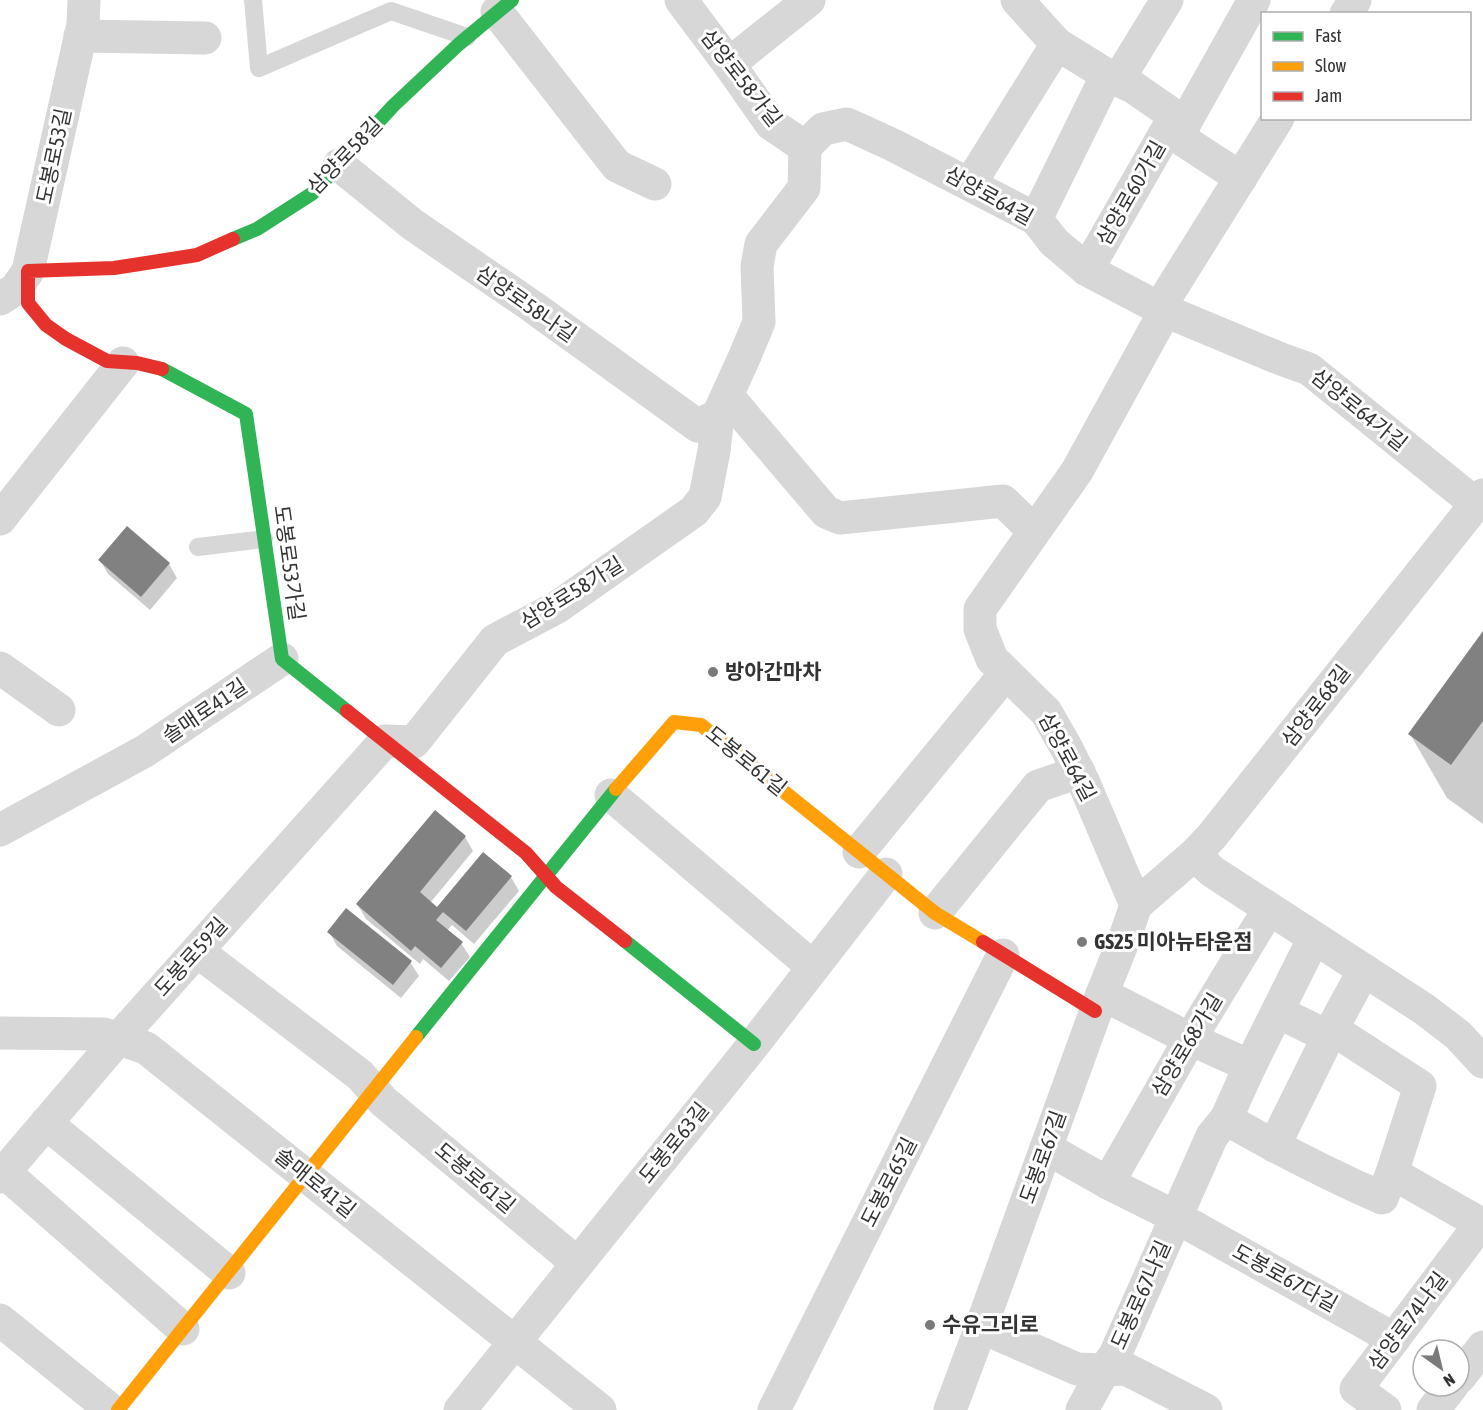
<svg xmlns="http://www.w3.org/2000/svg" width="1483" height="1410" font-family="'Asap Condensed','Noto Sans KR',sans-serif">
	<style>
		.shadow { fill: #0003 }
		.building { fill: #818181 }
		.lines { fill: none; stroke-linecap: round; stroke-linejoin: round }
		.lane { stroke: #d7d7d7; stroke-width: 18 }
		.street { stroke: #d7d7d7; stroke-width: 33 }
		.fast { stroke: #30b455; stroke-width: 14 }
		.slow { stroke: #ff9f0a; stroke-width: 14 }
		.jam { stroke: #e5322d; stroke-width: 14 }
		.poi-dot { fill: #7a7a7a; stroke: #fff; stroke-width: 2 }
		.labels { text-anchor: middle; stroke-width: 6; stroke-linejoin: round; paint-order: stroke }
		.street-label { font-size: 21px; fill: #333; stroke: #fff }
		.poi-label { font-size: 21px; font-weight: bold; fill: #333; stroke: #fff; text-anchor: start }
	</style>
	<rect width="100%" height="100%" fill="#fff"/>
	<g class="shadow">
		<polygon points="100,560 169,564 177,578 150,610 108,574"/>
		<polygon points="1483,633 1483,824 1447,798 1410,734"/>
		<polygon points="435,812 465,837 473,851 430,903 438,909 511,877 519,891 474,944 452,925 447,931 461,943 470,957 449,981 423,959 420,964 366,919 357,904"/>
		<polygon points="329,932 410,962 419,976 401,998 337,946"/>
	</g>
	<g class="building">
		<polygon points="127,526 170,563 141,597 98,560"/>
		<polygon points="1483,631 1483,721 1451,765 1408,734"/>
		<polygon points="435,810 466,836 420,892 437,907 483,852 512,876 466,931 443,912 436,920 463,942 441,968 415,946 411,951 356,904"/>
		<polygon points="346,908 412,961 393,985 327,932"/>
	</g>
	<g class="lines">
		<g class="lane">
			<polyline points="253,0 259,68 391,11 467,37"/>
			<polyline points="198,547 264,539"/>
		</g>
		<g class="street">
			<polyline points="681,0 729,64 771,124 805,147"/>
			<polyline points="1017,0 1057,44 1107,75 1133,87 1185,123 1178,137 1241,178"/>
			<polyline points="497,12 617,166 655,184"/>
			<polyline points="1346,14 1355,0"/>
			<polyline points="80,36 205,38"/>
			<polyline points="729,64 809,0"/>
			<polyline points="1118,80 1167,0"/>
			<polyline points="1185,123 1254,0"/>
			<polyline points="805,147 823,129 847,124 893,145 1036,219 1054,242 1087,270 1163,310 1281,359 1309,369 1476,504"/>
			<polyline points="339,165 412,224 533,307 698,426 735,405 826,512 840,518 1003,501 1034,531"/>
			<polyline points="970,184 1057,44"/>
			<polyline points="1036,219 1107,75"/>
			<polyline points="1087,270 1175,116"/>
			<polyline points="0,299 16,289 28,271 83,24 84,0"/>
			<polyline points="0,519 123,363"/>
			<polyline points="0,668 59,710"/>
			<polyline points="611,795 813,967"/>
			<polyline points="0,830 145,751 282,659"/>
			<polyline points="859,852 1006,673"/>
			<polyline points="1194,855 1213,872 1424,1009 1458,1035 1483,1062"/>
			<polyline points="1136,905 1084,783 1066,747 1046,712 992,659 980,629 980,609 1077,471 1159,322 1168,294 1278,118"/>
			<polyline points="1136,905 1194,855 1212,836 1483,495"/>
			<polyline points="935,913 1038,786 1079,772"/>
			<polyline points="197,951 360,1075 383,1101 577,1263"/>
			<polyline points="1102,994 1190,1039 1250,1066"/>
			<polyline points="1278,1012 1329,1037"/>
			<polyline points="1332,1029 1420,1086 1392,1173"/>
			<polyline points="0,1033 104,1034 146,1048 600,1410"/>
			<path d="M1226,1119C1277,1148 1329,1175 1382,1198L1392,1173L1483,1225"/>
			<polyline points="46,1123 229,1273"/>
			<polyline points="1274,1146 1332,1029 1364,970"/>
			<polyline points="1046,1148 1108,1183 1176,1217 1394,1339"/>
			<polyline points="4,1172 183,1329"/>
			<polyline points="0,1177 119,1038 385,741 414,742 495,640 556,608 694,511 705,497 714,451 718,415 744,358 759,322 757,266 761,244 804,188 805,147"/>
			<polyline points="1108,1183 1190,1039 1269,909"/>
			<polyline points="0,1320 111,1410"/>
			<polyline points="981,1327 1077,1369 1104,1370 1126,1369 1206,1410"/>
			<polyline points="1459,1378 1483,1347"/>
			<polyline points="460,1410 754,1044 886,874"/>
			<polyline points="774,1410 1003,955"/>
			<polyline points="950,1410 981,1327 1102,994 1125,937 1136,905"/>
			<polyline points="1082,1410 1104,1370 1115,1355 1212,1136 1226,1119 1250,1066 1314,938"/>
			<polyline points="1385,1410 1356,1389 1481,1223"/>
			<polyline points="1433,1410 1452,1386"/>
		</g>
		<g class="fast">
			<polyline points="233,239 257,229 313,193 393,106 459,44 512,0"/>
			<polyline points="162,369 246,414 282,659 347,711"/>
			<polyline points="625,941 754,1044"/>
			<polyline points="416,1037 616,789"/>
		</g>
		<g class="slow">
			<polyline points="616,789 674,722 701,725 935,913 983,942"/>
			<polyline points="118,1410 416,1037"/>
		</g>
		<g class="jam">
			<polyline points="162,369 137,363 107,361 66,339 46,325 28,303 28,271 114,268 197,255 233,239"/>
			<polyline points="347,711 526,853 556,887 625,941"/>
			<polyline points="983,942 1095,1011"/>
		</g>
	</g>
	<g class="poi-dot">
		<circle cx="713" cy="672" r="6"/>
		<circle cx="1082" cy="942" r="6"/>
		<circle cx="930" cy="1325" r="6"/>
	</g>
	<g class="labels">
		<g class="street-label">
			<text transform="translate(741 78) rotate(52)" y="7">삼양로58가길</text>
			<text transform="translate(54 156) rotate(-78)" y="7">도봉로53길</text>
			<text transform="translate(345 156) rotate(-46)" y="7">삼양로58길</text>
			<text transform="translate(1131 193) rotate(-60)" y="7">삼양로60가길</text>
			<text transform="translate(989 196) rotate(29)" y="7">삼양로64길</text>
			<text transform="translate(526 304) rotate(35)" y="7">삼양로58나길</text>
			<text transform="translate(1359 410) rotate(39)" y="7">삼양로64가길</text>
			<text transform="translate(289 563) rotate(82)" y="7">도봉로53가길</text>
			<text transform="translate(572 593) rotate(-32)" y="7">삼양로58가길</text>
			<text transform="translate(1316 706) rotate(-52)" y="7">삼양로68길</text>
			<text transform="translate(205 711) rotate(-34)" y="7">솔매로41길</text>
			<text transform="translate(1067 757) rotate(62)" y="7">삼양로64길</text>
			<text transform="translate(746 761) rotate(39)" y="7">도봉로61길</text>
			<text transform="translate(191 957) rotate(-48)" y="7">도봉로59길</text>
			<text transform="translate(1187 1045) rotate(-59)" y="7">삼양로68가길</text>
			<text transform="translate(674 1143) rotate(-51)" y="7">도봉로63길</text>
			<text transform="translate(1043 1157) rotate(-70)" y="7">도봉로67길</text>
			<text transform="translate(475 1178) rotate(40)" y="7">도봉로61길</text>
			<text transform="translate(889 1182) rotate(-63)" y="7">도봉로65길</text>
			<text transform="translate(315 1183) rotate(39)" y="7">솔매로41길</text>
			<text transform="translate(1285 1278) rotate(29)" y="7">도봉로67다길</text>
			<text transform="translate(1141 1295) rotate(-66)" y="7">도봉로67나길</text>
			<text transform="translate(1408 1321) rotate(-53)" y="7">삼양로74나길</text>
		</g>
		<g class="poi-label">
			<text x="725" y="679">방아간마차</text>
			<text x="1094" y="949">GS25 미아뉴타운점</text>
			<text x="942" y="1332">수유그리로</text>
		</g>
	</g>
	<rect x="1261" y="12" width="210" height="108" fill="#ffffff" stroke="#adadad" stroke-width="1.5"/>
	<rect x="1273" y="32" width="30" height="9" fill="#30b455" stroke="#adadad" stroke-width="1.5"/>
	<text x="1315" y="42" font-size="18" fill="#333333">Fast</text>
	<rect x="1273" y="62" width="30" height="9" fill="#ff9f0a" stroke="#adadad" stroke-width="1.5"/>
	<text x="1315" y="72" font-size="18" fill="#333333">Slow</text>
	<rect x="1273" y="92" width="30" height="9" fill="#e5322d" stroke="#adadad" stroke-width="1.5"/>
	<text x="1315" y="102" font-size="18" fill="#333333">Jam</text>
	<g transform="translate(1441 1368) rotate(146)"><circle r="28" fill="#ffffff" stroke="#adadad" stroke-width="1.5"/>
	<path d="M0-4.5L10 22L0 15L-10 22Z" fill="#7a7a7a"/>
	<text y="-9" font-size="16" font-weight="bold" text-anchor="middle" fill="#333333">N</text>
	</g>
</svg>
